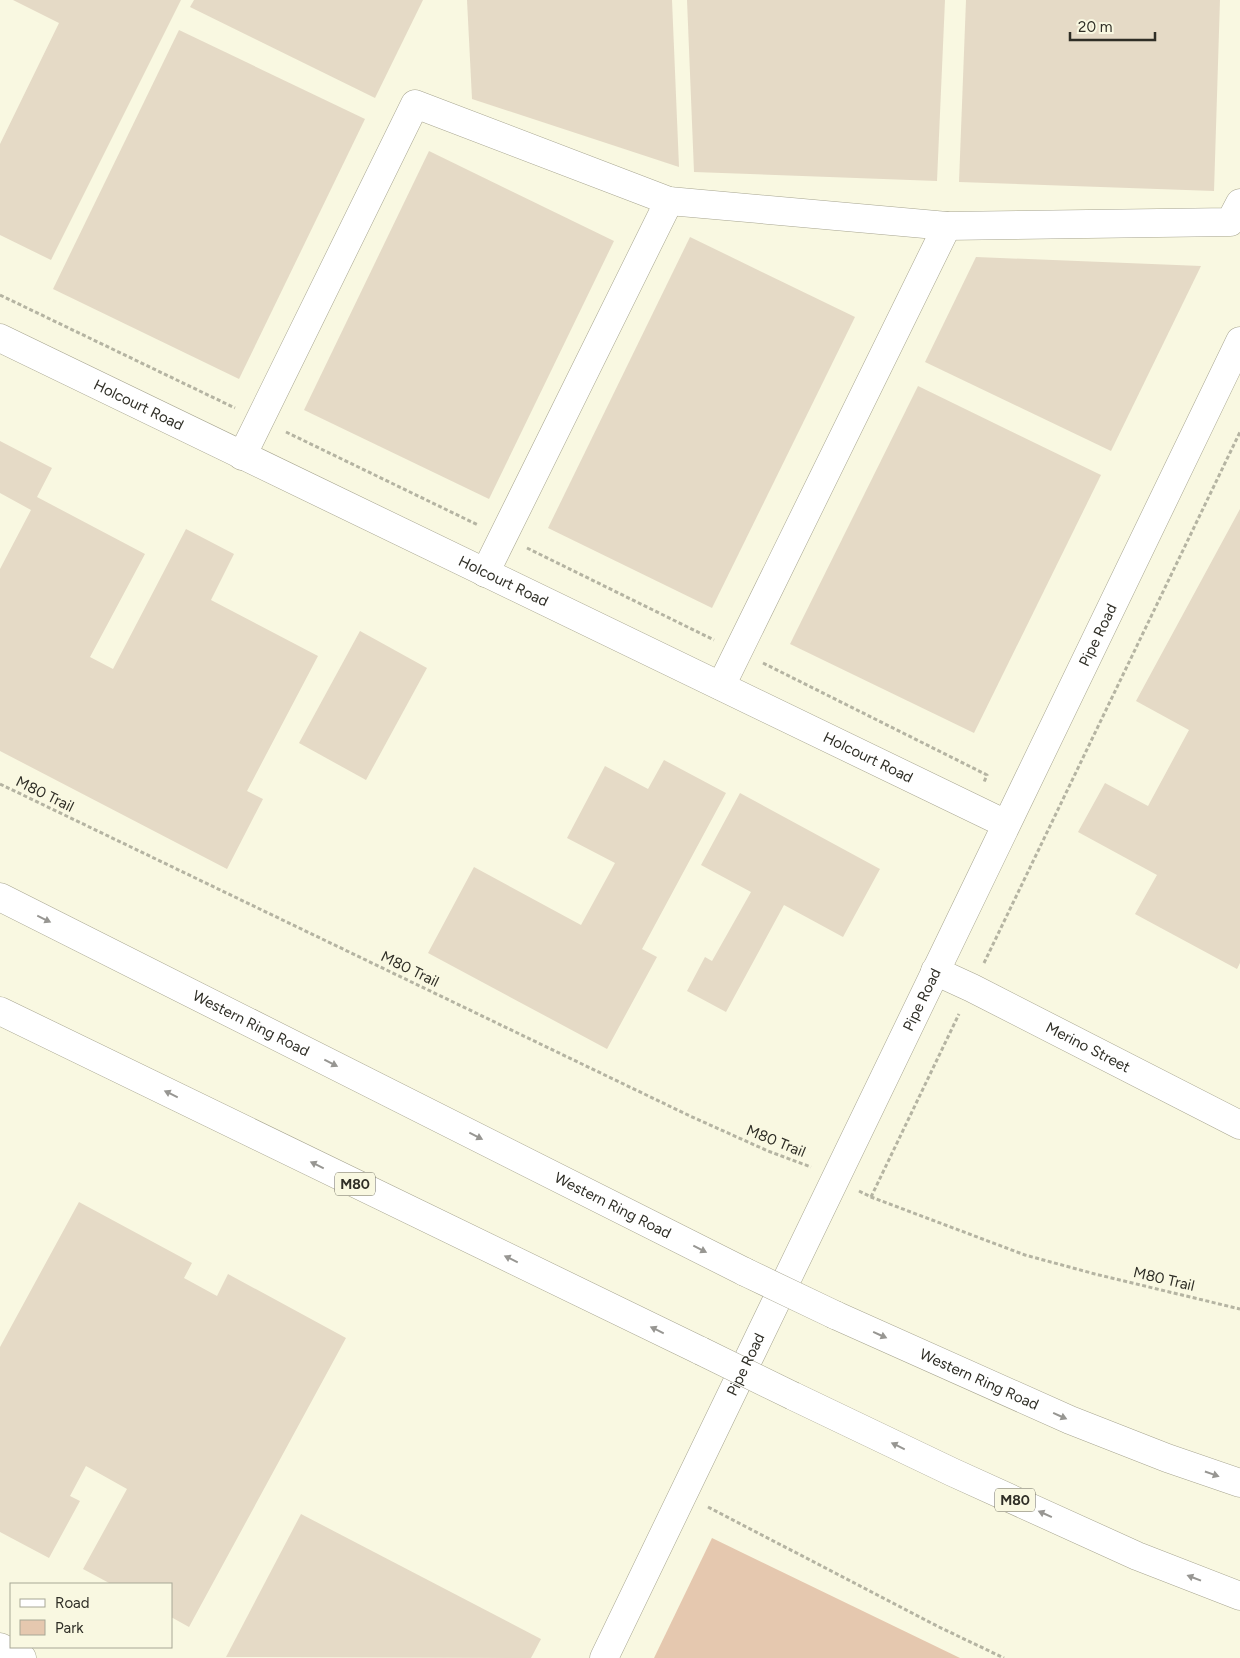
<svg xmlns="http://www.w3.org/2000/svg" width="1240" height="1658" font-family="Figtree,sans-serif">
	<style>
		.green { fill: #e5c8af }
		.building { fill: #e5dac6 }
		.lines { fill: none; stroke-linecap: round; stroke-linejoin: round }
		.minor-casing { stroke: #a7a590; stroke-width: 29 }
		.highway-casing { stroke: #a7a590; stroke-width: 29 }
		.path { stroke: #b5b4a2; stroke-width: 3; stroke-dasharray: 4 2.5; stroke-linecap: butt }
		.minor { stroke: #fff; stroke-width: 28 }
		.highway { stroke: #fff; stroke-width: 28 }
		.highway-bridge-casing { stroke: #a7a590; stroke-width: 29; stroke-linecap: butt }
		.highway-bridge { stroke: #fff; stroke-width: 28 }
		.oneway { fill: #979692 }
		.labels { text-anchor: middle; stroke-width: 4; stroke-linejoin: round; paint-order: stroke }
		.shield { fill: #f9f8e1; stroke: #6c6b5e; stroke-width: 1 }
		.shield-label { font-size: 14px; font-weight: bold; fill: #2f2e26 }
		.street-label { font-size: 15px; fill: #2f2e26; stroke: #f9f8e1 }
	</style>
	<rect width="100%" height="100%" fill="#f9f8e1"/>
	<polygon class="green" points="712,1538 960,1658 654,1658"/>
	<g class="building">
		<polygon points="13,0 181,0 51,260 0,235 0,144 59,23"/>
		<polygon points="194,0 423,0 375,98 190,7"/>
		<polygon points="467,0 672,0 679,167 472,99"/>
		<polygon points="687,0 945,0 937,181 694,172"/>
		<polygon points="966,0 1220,0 1214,191 959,182"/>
		<polygon points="179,30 365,119 239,379 53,289"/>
		<polygon points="429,151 614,241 489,499 304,410"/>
		<polygon points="690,237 855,317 712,608 548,528"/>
		<polygon points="976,257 1201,266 1111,451 925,362"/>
		<polygon points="918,386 1101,475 974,733 790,644"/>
		<polygon points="0,441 52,468 37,497 145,554 90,657 113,669 186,529 234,554 211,600 318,656 247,791 263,799 227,869 0,751 0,569 31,510 0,493"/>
		<polygon points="1240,509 1240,963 1237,969 1135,914 1157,875 1078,832 1105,783 1148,806 1189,730 1136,701"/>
		<polygon points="360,631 427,668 366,780 299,743"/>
		<polygon points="664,760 726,793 642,949 657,957 607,1049 428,953 474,867 581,925 615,863 567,838 605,766 648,789"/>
		<polygon points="740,793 880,869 843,937 784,905 726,1012 687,991 705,957 712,961 751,892 701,865"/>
		<polygon points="79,1202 192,1263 184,1278 217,1296 228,1274 346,1338 189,1627 171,1617 171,1584 111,1584 83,1569 127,1489 86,1466 70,1496 80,1501 49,1558 0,1532 0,1347"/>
		<polygon points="301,1514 541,1639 531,1658 226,1657"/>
	</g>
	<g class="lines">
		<defs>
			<g id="minor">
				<path id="s1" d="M0,338L1006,824"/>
				<polyline points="242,456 415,104 669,201 947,226 1230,222 1240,203"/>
				<polyline points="485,573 669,201"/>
				<polyline points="721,686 947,226"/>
				<path id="s2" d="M935,971L972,988L1240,1125"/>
				<polyline points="0,1647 22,1658"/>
				<path id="s3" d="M604,1658L1240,341"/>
			</g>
			<g id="highway">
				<path id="s4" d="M0,897L745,1272"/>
				<polyline points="0,1011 701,1351"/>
				<path id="s5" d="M835,1315L1070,1420L1167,1458L1240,1483"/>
				<polyline points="793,1396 952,1472 1137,1556 1240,1596"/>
			</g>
		</defs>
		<use href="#minor" class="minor-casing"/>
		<use href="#highway" class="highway-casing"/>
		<g class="path">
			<polyline points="0,295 235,408"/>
			<polyline points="286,432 478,525"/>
			<polyline points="527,548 714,640"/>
			<polyline points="763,663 987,775 984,782"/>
			<polyline points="0,784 690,1116 768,1151 811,1167"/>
			<polyline points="984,963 1240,432"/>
			<polyline points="859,1191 871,1197 1025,1255 1095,1274 1240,1309"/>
			<polyline points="871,1197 959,1014"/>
			<polyline points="708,1507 939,1627 1004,1658"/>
		</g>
		<use href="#minor" class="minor"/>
		<use href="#highway" class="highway"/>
		<defs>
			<g id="highway-bridge">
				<polyline points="745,1272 835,1315"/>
				<polyline points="701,1351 793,1396"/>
			</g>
		</defs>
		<use href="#highway-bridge" class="highway-bridge-casing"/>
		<use href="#highway-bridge" class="highway-bridge"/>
	</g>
	<defs><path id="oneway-solid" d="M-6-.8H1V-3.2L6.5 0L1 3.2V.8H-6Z" transform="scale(1.25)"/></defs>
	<g class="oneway">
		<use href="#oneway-solid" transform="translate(44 919) rotate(26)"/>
		<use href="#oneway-solid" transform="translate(331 1063) rotate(27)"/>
		<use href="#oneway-solid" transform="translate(171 1094) rotate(-154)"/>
		<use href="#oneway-solid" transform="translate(476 1136) rotate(27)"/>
		<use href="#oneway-solid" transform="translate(317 1165) rotate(-154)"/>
		<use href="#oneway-solid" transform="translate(700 1249) rotate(27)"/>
		<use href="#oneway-solid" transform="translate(511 1259) rotate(-154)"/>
		<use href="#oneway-solid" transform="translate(657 1330) rotate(-154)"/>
		<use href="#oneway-solid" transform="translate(880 1335) rotate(24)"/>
		<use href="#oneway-solid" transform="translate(1060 1416) rotate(24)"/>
		<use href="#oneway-solid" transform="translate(898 1446) rotate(-154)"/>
		<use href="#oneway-solid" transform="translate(1212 1474) rotate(19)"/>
		<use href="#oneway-solid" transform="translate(1045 1514) rotate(-156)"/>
		<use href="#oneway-solid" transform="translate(1194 1578) rotate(-159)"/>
	</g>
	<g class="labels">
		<g class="shield">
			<rect x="335" y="1172.5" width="40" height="23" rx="4"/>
			<rect x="995" y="1488.5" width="40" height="23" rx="4"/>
		</g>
		<g class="shield-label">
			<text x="355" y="1189">M80</text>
			<text x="1015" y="1505">M80</text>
		</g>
		<g class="street-label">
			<text dy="5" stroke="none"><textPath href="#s1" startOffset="154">Holcourt Road</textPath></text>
			<text dy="5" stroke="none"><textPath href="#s1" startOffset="559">Holcourt Road</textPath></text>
			<text dy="5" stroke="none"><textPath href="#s3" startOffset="1136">Pipe Road</textPath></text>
			<text dy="5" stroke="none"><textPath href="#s1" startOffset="964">Holcourt Road</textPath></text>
			<text transform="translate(45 794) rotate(26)" y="5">M80 Trail</text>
			<text transform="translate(410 969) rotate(26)" y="5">M80 Trail</text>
			<text dy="5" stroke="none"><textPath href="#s3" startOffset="731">Pipe Road</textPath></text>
			<text dy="5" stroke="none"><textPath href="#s4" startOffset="281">Western Ring Road</textPath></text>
			<text dy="5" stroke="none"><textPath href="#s2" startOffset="171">Merino Street</textPath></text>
			<text transform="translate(776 1141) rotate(22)" y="5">M80 Trail</text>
			<text dy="5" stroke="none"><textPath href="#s4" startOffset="686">Western Ring Road</textPath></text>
			<text transform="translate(1164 1279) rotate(13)" y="5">M80 Trail</text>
			<text dy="5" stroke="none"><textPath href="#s3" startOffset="326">Pipe Road</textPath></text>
			<text dy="5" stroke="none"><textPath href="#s5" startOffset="158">Western Ring Road</textPath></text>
		</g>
	</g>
	<rect x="10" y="1583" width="162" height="65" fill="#f9f8e1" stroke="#a8a796"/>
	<rect x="20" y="1599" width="25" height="8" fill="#ffffff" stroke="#a8a796"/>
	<text x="55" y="1608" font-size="15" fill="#2f2e26">Road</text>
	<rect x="20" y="1620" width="25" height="15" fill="#e5c8af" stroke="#a8a796"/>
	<text x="55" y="1633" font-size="15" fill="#2f2e26">Park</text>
	<path d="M1070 32v8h85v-8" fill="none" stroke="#2f2e26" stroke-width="2.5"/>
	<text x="1078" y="32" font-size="15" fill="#2f2e26" stroke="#f9f8e1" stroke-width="4" paint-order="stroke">20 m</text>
</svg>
